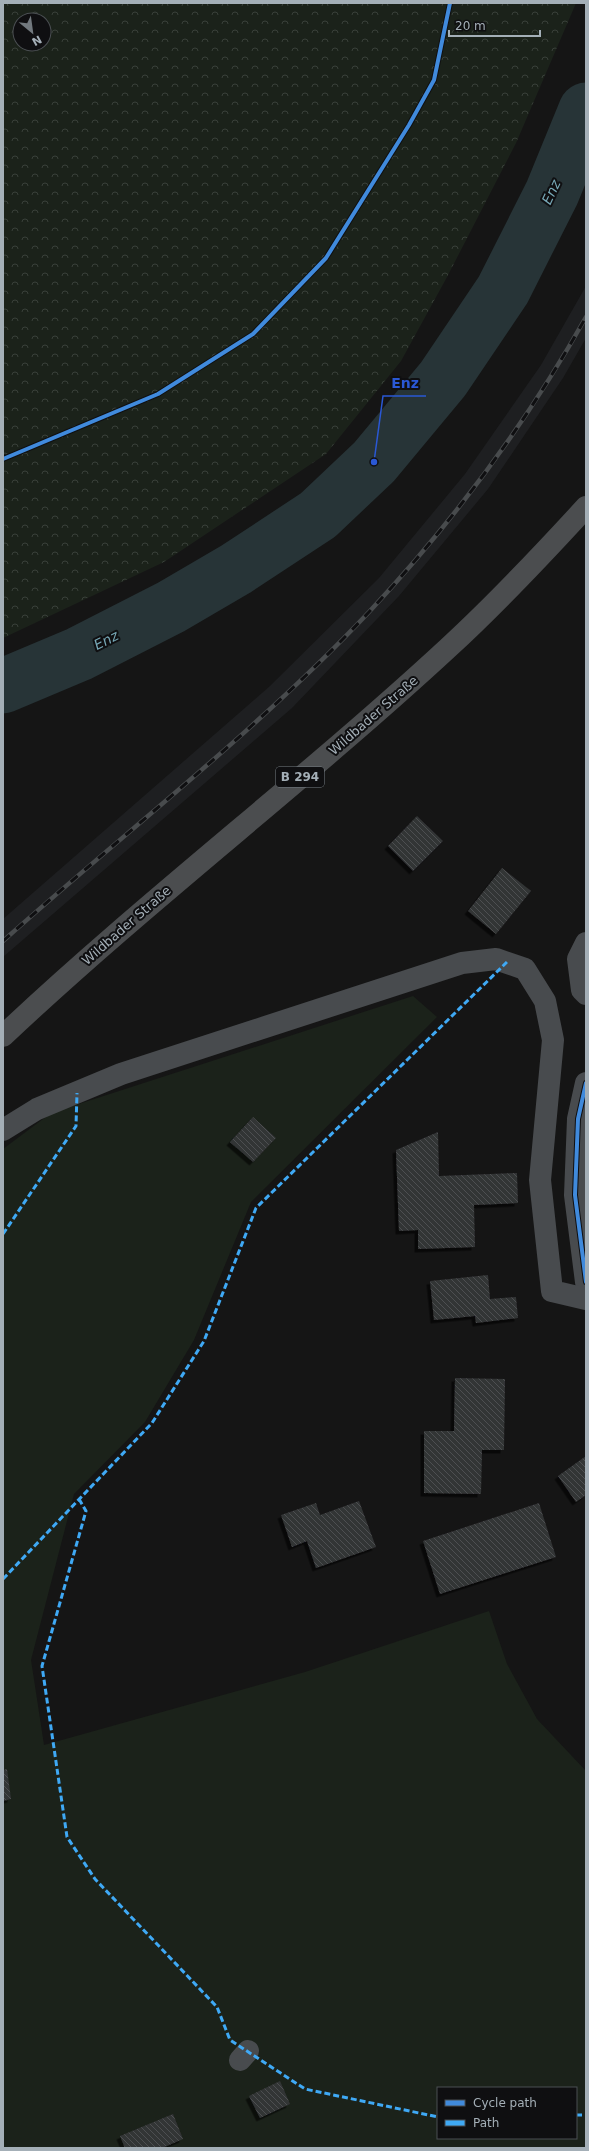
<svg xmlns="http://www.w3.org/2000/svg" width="589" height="2151" font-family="'DejaVu Sans',sans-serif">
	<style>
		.built { fill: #1e1f21 }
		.green { fill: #1b221a; fill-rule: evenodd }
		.forest { fill: url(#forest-crowns); fill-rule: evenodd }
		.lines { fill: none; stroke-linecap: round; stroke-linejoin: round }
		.river { stroke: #273437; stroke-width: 55 }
		.building { fill: url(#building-back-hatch); filter: url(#shadow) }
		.minor { stroke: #484b4e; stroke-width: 22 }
		.major { stroke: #4b4d4f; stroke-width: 22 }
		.rail-casing { stroke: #484b4d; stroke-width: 4.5 }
		.rail { stroke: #0f0f11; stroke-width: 3; stroke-dasharray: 9; stroke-linecap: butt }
		.quiet { stroke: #3fa9f5; stroke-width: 3; stroke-dasharray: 6 3; stroke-linecap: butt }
		.cycleway-casing { stroke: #0f0f11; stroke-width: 6 }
		.cycleway { stroke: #408adc; stroke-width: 4 }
		.labels { text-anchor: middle; stroke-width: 4; stroke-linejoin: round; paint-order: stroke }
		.shield { fill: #0f0f11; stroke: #777f85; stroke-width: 1 }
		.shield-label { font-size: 12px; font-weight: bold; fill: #a4afb7 }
		.street-label { font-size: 13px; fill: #a4afb7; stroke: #0f0f11 }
		.water-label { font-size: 14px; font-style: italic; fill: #77a8b6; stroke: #0f0f11 }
		.leader { fill: none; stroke: #2a58d5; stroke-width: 1.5 }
		.callout-dot { fill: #2a58d5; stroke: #0f0f11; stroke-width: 1.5 }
		.callout-label { font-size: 14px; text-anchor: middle; font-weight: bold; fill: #2a58d5; stroke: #0f0f11; stroke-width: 4; stroke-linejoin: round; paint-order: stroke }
	</style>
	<defs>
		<pattern id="forest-crowns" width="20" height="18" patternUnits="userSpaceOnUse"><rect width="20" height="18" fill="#1b221a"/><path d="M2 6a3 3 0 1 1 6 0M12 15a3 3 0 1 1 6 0" fill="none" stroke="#394039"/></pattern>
		<pattern id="building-back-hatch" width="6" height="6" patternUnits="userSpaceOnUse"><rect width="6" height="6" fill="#333436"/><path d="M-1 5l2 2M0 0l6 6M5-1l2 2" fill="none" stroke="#4e4f51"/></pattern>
		<filter id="shadow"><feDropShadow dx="-3.5" dy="3.5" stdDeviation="0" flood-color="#0009"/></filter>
	</defs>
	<rect width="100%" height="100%" fill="#151515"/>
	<polygon class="built" points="586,286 586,338 563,378 488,489 399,596 292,708 3,957 3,919 270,686 379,578 465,474 541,365"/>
	<path class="green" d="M413,996L437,1017L251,1202L194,1340L145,1422L74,1494L31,1660L44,1745L305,1672L489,1611L507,1664L537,1719L586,1771V2148H3V1149L51,1113ZM438,2088H576V2138H438Z"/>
	<path class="forest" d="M3,3H576L516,143L447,277L401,361L326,454L164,562L3,638ZM20,20H44V44H20Z"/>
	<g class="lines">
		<polyline class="river" points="3,686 79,654 171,607 236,569 318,515 374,462 443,379 503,290 552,193 586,110"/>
	</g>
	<g class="building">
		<polygon points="417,816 443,841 413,871 388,846"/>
		<polygon points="502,868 531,891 496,934 468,911"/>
		<polygon points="253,1117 276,1138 253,1162 230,1142"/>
		<polygon points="438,1132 439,1176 517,1173 518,1203 474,1205 475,1247 418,1249 418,1230 399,1231 396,1150"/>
		<polygon points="488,1275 490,1299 516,1297 518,1318 476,1323 475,1316 434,1320 430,1281"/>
		<polygon points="455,1378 505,1379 504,1450 482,1450 481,1494 424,1493 424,1431 454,1431"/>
		<polygon points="586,1456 586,1495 576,1502 558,1476"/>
		<polygon points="359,1501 376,1547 316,1568 307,1541 292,1547 281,1515 316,1503 320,1515"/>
		<polygon points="539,1503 556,1557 440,1594 423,1541"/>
		<polygon points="7,1769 11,1799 3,1801 3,1770"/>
		<polygon points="280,2081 290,2104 260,2118 249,2096"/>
		<polygon points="173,2114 183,2139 162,2148 125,2148 120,2136"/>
	</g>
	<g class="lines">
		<g class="minor">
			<polyline points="586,943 578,959 582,990 586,994"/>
			<polyline points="586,1083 578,1119 575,1195 586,1282"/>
			<polyline points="3,1130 37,1109 121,1074 462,963 496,959 525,969 545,1001 553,1040 540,1180 552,1291 586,1299"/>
			<polyline points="240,2060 248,2051"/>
		</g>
		<path class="major" d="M3,1036C146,901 303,782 448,648C496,604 542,555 586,507"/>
		<defs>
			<path id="rail" d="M3,941C125,832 257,731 369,612C453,522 526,424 586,317"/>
		</defs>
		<use href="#rail" class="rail-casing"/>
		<use href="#rail" class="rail"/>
		<g class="quiet">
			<polyline points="3,1234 76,1126 77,1093"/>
			<polyline points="79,1499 86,1511 42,1666 67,1837 95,1879 217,2007 230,2040 305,2089 438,2117"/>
			<polyline points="3,1579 152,1423 204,1341 256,1208 507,962"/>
			<polyline points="576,2115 586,2115"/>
		</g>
		<defs>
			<g id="cycleway">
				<polyline points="3,459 158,394 253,334 326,258 409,125 434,80 450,3"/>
				<polyline points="586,1083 578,1119 575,1195 586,1282"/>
			</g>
		</defs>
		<use href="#cycleway" class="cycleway-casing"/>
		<use href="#cycleway" class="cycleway"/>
	</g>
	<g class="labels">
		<rect class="shield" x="276" y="767" width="48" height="20" rx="3"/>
		<g class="shield-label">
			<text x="300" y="781">B 294</text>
		</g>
		<g class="street-label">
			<text transform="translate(373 715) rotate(-41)" y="5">Wildbader Straße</text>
			<text transform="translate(126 925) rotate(-41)" y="5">Wildbader Straße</text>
		</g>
		<g class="water-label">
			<text transform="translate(551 192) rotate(-65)" y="5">Enz</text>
			<text transform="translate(106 640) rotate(-27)" y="5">Enz</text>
		</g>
	</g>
	<path class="leader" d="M374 462L383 396H426"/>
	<circle class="callout-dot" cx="374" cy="462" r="4"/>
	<g class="callout-label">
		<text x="405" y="388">Enz</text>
	</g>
	<rect width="589" height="2151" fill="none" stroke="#a4afb7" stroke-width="8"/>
	<rect x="437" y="2087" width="140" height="52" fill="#0f0f11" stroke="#4b4f53"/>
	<rect x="445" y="2100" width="20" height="6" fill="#408adc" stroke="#4b4f53"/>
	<text x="473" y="2107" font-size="12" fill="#a4afb7">Cycle path</text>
	<rect x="445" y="2120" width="20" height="6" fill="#3fa9f5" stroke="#4b4f53"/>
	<text x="473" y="2127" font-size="12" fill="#a4afb7">Path</text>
	<g transform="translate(32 32) rotate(151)"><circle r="19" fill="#0f0f11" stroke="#4b4f53"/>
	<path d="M0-3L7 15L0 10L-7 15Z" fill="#72797e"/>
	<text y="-6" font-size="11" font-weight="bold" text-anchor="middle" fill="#a4afb7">N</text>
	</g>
	<path d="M449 30v6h91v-6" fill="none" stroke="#a4afb7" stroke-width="2"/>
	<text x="455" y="30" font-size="12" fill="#a4afb7" stroke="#0f0f11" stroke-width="3" paint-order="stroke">20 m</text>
</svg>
